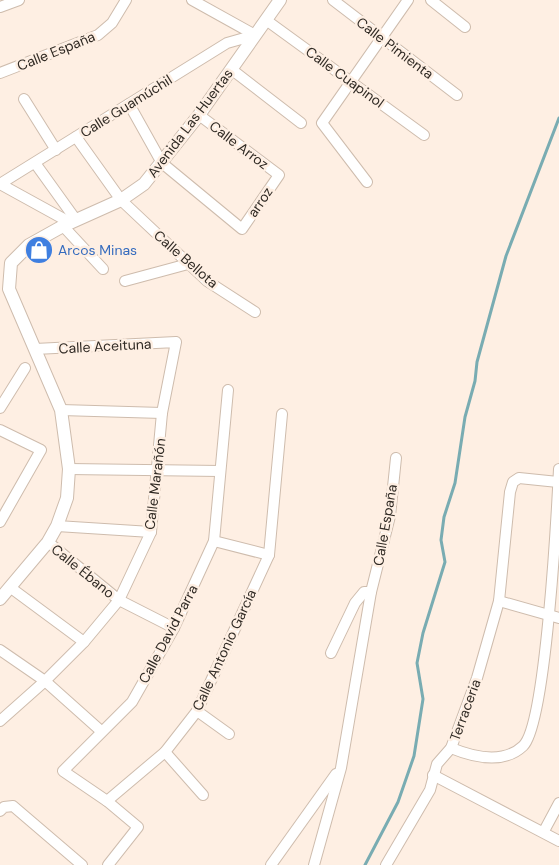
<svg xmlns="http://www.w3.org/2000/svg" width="559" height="865" font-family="'DM Sans',sans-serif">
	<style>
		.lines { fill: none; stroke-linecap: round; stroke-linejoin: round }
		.stream { stroke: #79acb2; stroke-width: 3 }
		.minor-casing { stroke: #cebcad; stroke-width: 12 }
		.tertiary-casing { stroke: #cebcad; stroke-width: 14 }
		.minor { stroke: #fff; stroke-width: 10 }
		.tertiary { stroke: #fff; stroke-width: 12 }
		.labels { text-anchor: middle; stroke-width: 5; stroke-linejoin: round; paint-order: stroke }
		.street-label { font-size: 14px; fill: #302a24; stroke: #feefe3 }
		.shop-label { font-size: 14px; fill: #366cbe; stroke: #feefe3; text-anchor: start }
	</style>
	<rect width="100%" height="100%" fill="#feefe3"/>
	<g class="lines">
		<polyline class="stream" points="365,865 398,802 414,756 423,699 417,663 423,633 445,562 441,540 444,517 455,483 465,417 475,381 477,362 506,256 559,118"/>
		<defs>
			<g id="minor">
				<polyline points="192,0 255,35"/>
				<polyline points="333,0 457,95"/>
				<polyline points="431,0 465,27"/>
				<polyline points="0,7 19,0"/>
				<polyline points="266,20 424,135"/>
				<polyline points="231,69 301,123"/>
				<polyline points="0,73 98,35 112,23 126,0"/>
				<polyline points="24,99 56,150"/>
				<polyline points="129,104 162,163 242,229 279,175 199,115"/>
				<polyline points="76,137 121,200 207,281 255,312"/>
				<polyline points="35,163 76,220"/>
				<polyline points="367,182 322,123 408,0"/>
				<polyline points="71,223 0,184 227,43 255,35"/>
				<polyline points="63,226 103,269"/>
				<polyline points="125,281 188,264"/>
				<polyline points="0,408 25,368"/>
				<polyline points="61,410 162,413"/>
				<polyline points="0,430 41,450 0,522"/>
				<polyline points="69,469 220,471"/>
				<polyline points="57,526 151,532"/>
				<polyline points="214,541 269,555"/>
				<polyline points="48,542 119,600 174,628"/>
				<polyline points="11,588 84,642"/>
				<polyline points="499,601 559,618"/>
				<polyline points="0,650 45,681 101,731"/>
				<polyline points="331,653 355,603 364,592 371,592"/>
				<polyline points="197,711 229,734"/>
				<polyline points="0,721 45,681 84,642 119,600 151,532 162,413 176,342 35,349"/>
				<path d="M451,748C473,757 503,765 523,746C546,725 557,511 559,469"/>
				<polyline points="165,752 203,795"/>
				<polyline points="433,775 559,841"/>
				<polyline points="107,801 165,752 197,711 269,555 282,414"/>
				<polyline points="0,811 4,807 13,806 82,865"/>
				<polyline points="544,831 559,803"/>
				<polyline points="108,865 138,827 107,801 63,771 132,702 174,628 214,541 228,390"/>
				<polyline points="271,865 336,774"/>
				<polyline points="314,865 341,768 371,592 390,516 396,458"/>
				<polyline points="386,865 430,790 437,764 451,748 477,678 499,601 510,492 513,482 519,478 558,482"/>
			</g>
			<polyline id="tertiary" points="0,599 48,542 57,526 67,498 69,469 61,410 9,289 11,263 29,245 63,226 121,200 144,184 199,115 280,0"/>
		</defs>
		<use href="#minor" class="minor-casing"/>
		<use href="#tertiary" class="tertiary-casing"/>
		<use href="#minor" class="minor"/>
		<use href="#tertiary" class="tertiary"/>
	</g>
	<defs>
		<symbol id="shop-disc" viewBox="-11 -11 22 22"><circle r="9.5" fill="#3f7fe0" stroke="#feefe3"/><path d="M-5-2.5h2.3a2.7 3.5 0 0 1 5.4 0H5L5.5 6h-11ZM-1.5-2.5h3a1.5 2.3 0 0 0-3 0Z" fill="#fff"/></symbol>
	</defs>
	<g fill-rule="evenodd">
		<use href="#shop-disc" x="23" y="234" width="32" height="32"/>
	</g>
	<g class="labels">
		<g class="street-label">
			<text transform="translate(395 48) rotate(37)" y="5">Calle Pimienta</text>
			<text transform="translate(56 51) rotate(-22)" y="5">Calle España</text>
			<text transform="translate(345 77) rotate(36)" y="5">Calle Cuapinol</text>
			<text transform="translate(126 106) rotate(-32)" y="5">Calle Guamúchil</text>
			<text transform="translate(190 123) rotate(-53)" y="5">Avenida Las Huertas</text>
			<text transform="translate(239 145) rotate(37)" y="5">Calle Arroz</text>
			<text transform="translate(260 202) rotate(-56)" y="5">arroz</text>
			<text transform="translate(186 259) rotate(41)" y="5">Calle Bellota</text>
			<text transform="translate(105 346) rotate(-3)" y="5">Calle Aceituna</text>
			<text transform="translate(155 484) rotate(-83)" y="5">Calle Marañón</text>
			<text transform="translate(385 525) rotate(-80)" y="5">Calle España</text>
			<text transform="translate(83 571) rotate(39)" y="5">Calle Ébano</text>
			<text transform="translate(168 634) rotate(-62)" y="5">Calle David Parra</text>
			<text transform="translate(224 650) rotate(-65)" y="5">Calle Antonio García</text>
			<text transform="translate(465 710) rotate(-70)" y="5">Terraceria</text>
		</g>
		<g class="shop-label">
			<text x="58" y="255">Arcos Minas</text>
		</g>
	</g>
</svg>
